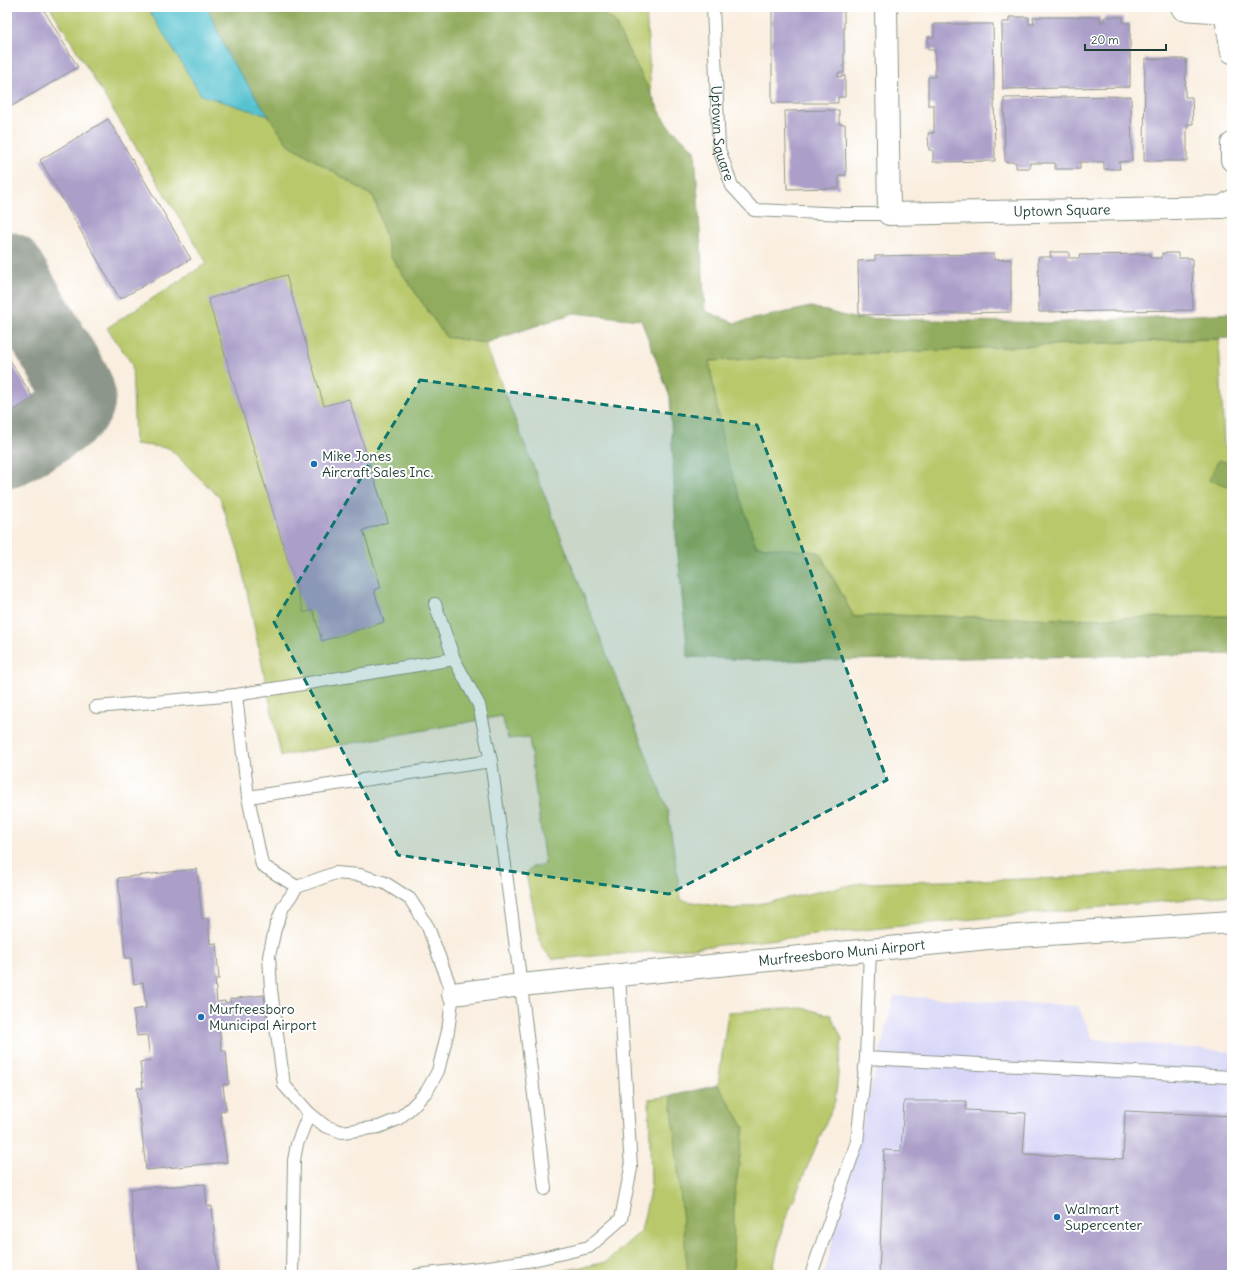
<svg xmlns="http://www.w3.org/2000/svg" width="1239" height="1282" font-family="Delius,sans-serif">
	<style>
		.built { fill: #d8d7f8 }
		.green { fill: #b8c86a; stroke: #6c824f }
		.forest { fill: #92ac5e; stroke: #587449 }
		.water { fill: #56c2d0; stroke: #3a8082 }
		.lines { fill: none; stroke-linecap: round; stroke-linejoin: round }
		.taxiway { stroke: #8c968a; stroke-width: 73 }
		.building { fill: #ab9fc9 }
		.lane-casing { stroke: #8c968a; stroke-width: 14 }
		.street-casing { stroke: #8c968a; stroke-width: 24 }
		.lane { stroke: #fff; stroke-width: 12 }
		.street { stroke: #fff; stroke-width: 22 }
		.marked { fill: #0f766e; fill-opacity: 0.2; stroke: #0f766e; stroke-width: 3; stroke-dasharray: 8 5; stroke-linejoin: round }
		.poi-dot { fill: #1f6fb2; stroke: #fff; stroke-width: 1.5 }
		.labels { text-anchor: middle; stroke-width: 4; stroke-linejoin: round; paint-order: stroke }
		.street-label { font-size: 14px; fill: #1f3d34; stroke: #fff }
		.poi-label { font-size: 14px; fill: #1f3d34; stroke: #fff; text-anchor: start }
	</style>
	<rect width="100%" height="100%" fill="#fff"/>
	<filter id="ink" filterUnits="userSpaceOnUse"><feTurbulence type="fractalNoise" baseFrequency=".025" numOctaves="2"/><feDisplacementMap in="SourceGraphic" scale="8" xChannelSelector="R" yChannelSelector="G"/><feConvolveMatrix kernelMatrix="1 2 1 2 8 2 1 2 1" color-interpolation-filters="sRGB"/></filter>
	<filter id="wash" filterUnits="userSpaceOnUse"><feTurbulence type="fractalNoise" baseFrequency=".012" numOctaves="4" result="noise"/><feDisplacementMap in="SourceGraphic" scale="16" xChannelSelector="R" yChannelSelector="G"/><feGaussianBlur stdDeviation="0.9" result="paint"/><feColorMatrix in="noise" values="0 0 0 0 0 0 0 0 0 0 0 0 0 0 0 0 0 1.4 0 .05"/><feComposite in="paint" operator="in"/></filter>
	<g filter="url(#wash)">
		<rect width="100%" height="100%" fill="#f9eedf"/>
		<polygon class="built" points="894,996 1078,1006 1093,1039 1232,1052 1232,1275 824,1275"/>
		<g class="green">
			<polygon points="50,7 150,7 221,101 269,116 287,143 374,197 391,257 446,337 485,343 668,811 681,900 734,909 861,883 1065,878 1232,863 1232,895 920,924 673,950 553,959 542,948 526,874 532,867 545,865 529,737 508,739 502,716 281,756 239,553 220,498 169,448 135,444 132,364 107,328 207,263"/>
			<polygon points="583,7 646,7 651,95 613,20"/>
			<polygon points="1219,339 1224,447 1232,449 1232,616 1068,619 885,615 854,617 819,552 756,546 724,450 709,361 1049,345"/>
			<polygon points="802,1008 831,1015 842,1039 835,1101 783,1225 772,1275 733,1275 734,1199 744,1127 718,1085 728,1012"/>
			<polygon points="671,1096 689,1275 544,1275 606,1262 641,1231 651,1187 649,1099"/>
		</g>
		<g class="forest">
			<polygon points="207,7 588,7 613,20 667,125 695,150 705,311 735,323 811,307 853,318 1048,323 1232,313 1232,338 1049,345 709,361 724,450 756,546 819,552 854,617 889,615 1068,619 1232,616 1232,654 768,661 688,657 676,536 670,397 641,320 574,313 485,343 446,337 391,257 374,197 287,143 229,57"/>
			<polygon points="1218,460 1232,464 1232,487 1209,480"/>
			<polygon points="718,1085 744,1127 734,1199 733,1275 688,1275 671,1096"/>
		</g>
		<polygon class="water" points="147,7 207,7 229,57 269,116 201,95"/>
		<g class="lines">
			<path class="taxiway" d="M7,268L73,380C77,387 81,395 78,403C72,418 22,443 7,452"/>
		</g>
		<g id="blocks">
			<g class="building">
				<polygon points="7,7 42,7 78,67 7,109"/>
				<polygon points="772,7 844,7 844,73 838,73 838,77 845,76 845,97 838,97 838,103 772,103"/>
				<polygon points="1009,17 1029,17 1029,24 1034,24 1033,17 1100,17 1100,22 1104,22 1104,17 1123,17 1123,23 1130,23 1130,87 1003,89 1002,22 1009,22"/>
				<polygon points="934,24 993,24 995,161 933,162 933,150 929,150 928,133 934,133 934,105 928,105 928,77 935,77 935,50 928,50 928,37 934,37"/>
				<polygon points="1145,59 1186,59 1185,97 1192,97 1193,124 1187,124 1187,161 1144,161"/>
				<polygon points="1131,96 1132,161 1119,162 1120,169 1104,169 1104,162 1080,162 1080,169 1055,169 1055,163 1030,163 1030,168 1016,168 1016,162 1005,162 1004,98"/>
				<polygon points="839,110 839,124 845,124 846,175 839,175 839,188 787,189 785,111"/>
				<polygon points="108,119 191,259 120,299 40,160"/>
				<polygon points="1050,252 1069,252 1069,258 1080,258 1079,255 1150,254 1150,258 1162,258 1162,253 1178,253 1178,258 1192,258 1193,310 1039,312 1038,257 1051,257"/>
				<polygon points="994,254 994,260 1011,259 1011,312 859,315 858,261 875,260 875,256"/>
				<polygon points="286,275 324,406 349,399 388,522 363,530 381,587 374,590 384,622 322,641 313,610 304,613 208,299"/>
				<polygon points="7,355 33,398 7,415"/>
				<polygon points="197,869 202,919 208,918 210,944 216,943 219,979 215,979 217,1002 225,1001 225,1003 231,1002 230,999 264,995 268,1024 234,1029 233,1024 219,1028 222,1051 226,1051 229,1084 223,1085 226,1110 220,1111 227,1162 146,1170 137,1088 143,1088 140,1062 150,1060 147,1035 137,1036 133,1010 146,1008 143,982 134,984 131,958 125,958 118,878"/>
				<polygon points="904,1101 966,1101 966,1110 1026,1113 1023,1154 1123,1159 1125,1111 1232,1116 1232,1275 879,1275 884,1150 901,1151"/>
				<polygon points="205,1184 207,1206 212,1206 218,1275 138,1275 130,1189"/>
			</g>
		</g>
	</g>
	<g filter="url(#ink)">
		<use href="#blocks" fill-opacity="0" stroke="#8c968a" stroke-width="1"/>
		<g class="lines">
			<defs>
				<g id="lane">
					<path id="s1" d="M713,7L719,149L732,186L754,210L846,214H889"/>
					<polyline points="435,604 454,659"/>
					<polyline points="236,695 248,797 262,865 297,887"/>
					<polyline points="96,707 236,695 454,659 479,705 491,761"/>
					<polyline points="248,797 491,761 521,985 545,1189"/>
					<polygon points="335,873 360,875 385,883 410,899 428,927 453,994 448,1031 438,1071 427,1091 412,1107 398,1119 379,1127 342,1132 325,1126 309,1113 284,1085 271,990 269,956 275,929 283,907 297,887"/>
					<polyline points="870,950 866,1058 1232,1077"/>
					<polyline points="292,1275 294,1160 297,1144 309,1113"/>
					<polyline points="418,1275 489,1267"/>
					<polyline points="481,1275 489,1267 533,1260 589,1247 621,1219 631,1168 619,976"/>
					<polyline points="811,1275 857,1142 866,1058"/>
				</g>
				<g id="street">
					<path id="s2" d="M886,7L889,214L1222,207L1232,201"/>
					<polyline points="1182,7 1183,9 1225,12 1232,52"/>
					<polyline points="1232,144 1232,160"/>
					<path id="s3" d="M453,994L521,985L988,938L1232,922"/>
				</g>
			</defs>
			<use href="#lane" class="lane-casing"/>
			<use href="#street" class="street-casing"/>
			<use href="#lane" class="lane"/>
			<use href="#street" class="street"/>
		</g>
	</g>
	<path class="marked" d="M420,380L757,425L887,780L669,894L398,855L274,622Z"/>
	<g class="poi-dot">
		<circle cx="314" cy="464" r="4"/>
		<circle cx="201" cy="1017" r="4"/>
		<circle cx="1057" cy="1217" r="4"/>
	</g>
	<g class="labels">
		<g class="street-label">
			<text dy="5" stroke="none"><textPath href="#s1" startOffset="127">Uptown Square</textPath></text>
			<text dy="5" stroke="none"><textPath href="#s2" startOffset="380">Uptown Square</textPath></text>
			<text dy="5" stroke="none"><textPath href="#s3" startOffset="391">Murfreesboro Muni Airport</textPath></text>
		</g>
		<g class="poi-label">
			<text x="322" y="461">Mike Jones<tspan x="322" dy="16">Aircraft Sales Inc.</tspan></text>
			<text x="209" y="1014">Murfreesboro<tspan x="209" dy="16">Municipal Airport</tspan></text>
			<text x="1065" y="1214">Walmart<tspan x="1065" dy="16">Supercenter</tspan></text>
		</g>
	</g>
	<rect width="1239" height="1282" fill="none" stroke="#fff" stroke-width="24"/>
	<path d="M1085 44v6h81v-6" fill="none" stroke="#1f3d34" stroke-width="2"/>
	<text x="1091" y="44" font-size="12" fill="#1f3d34" stroke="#ffffff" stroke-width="3" paint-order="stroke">20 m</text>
</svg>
